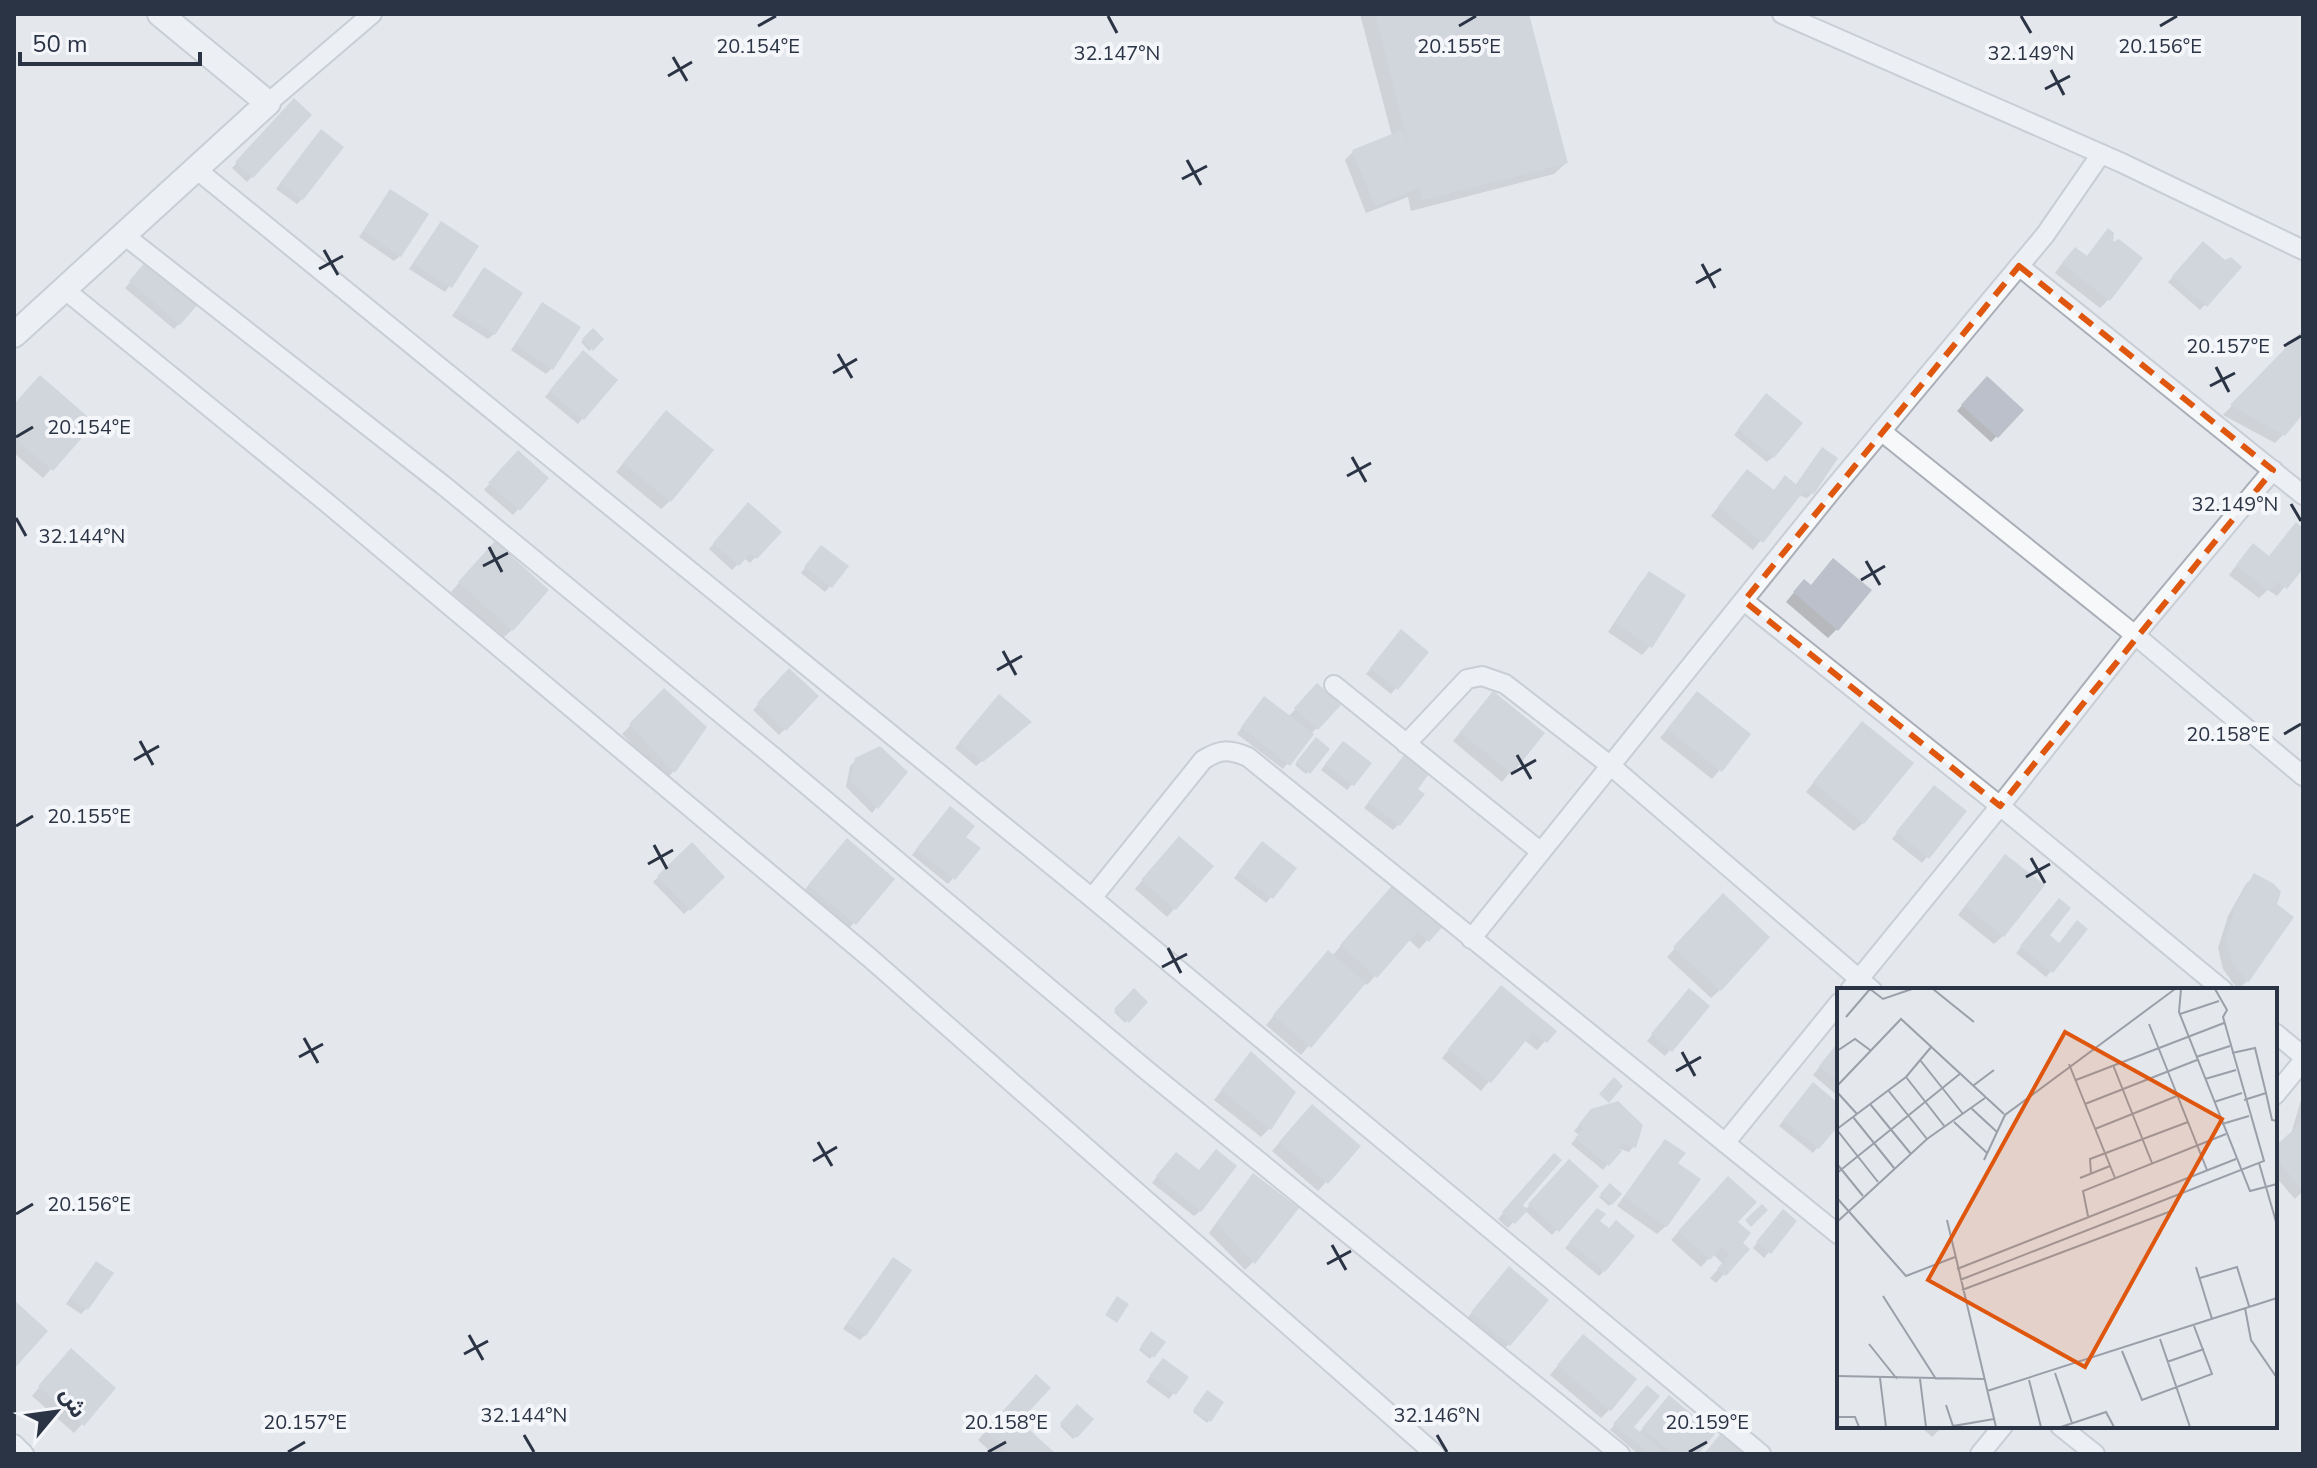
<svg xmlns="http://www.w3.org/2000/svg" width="2317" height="1468" font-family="'Nunito Sans','Noto Sans Arabic',sans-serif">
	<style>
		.shadow { fill: #0003 }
		.building { fill: #bbc0ca }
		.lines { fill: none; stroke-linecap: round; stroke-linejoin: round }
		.minor-casing { stroke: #a9aeb7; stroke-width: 22 }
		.tertiary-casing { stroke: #a9aeb7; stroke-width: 28 }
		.minor { stroke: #f7f8fa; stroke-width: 18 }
		.tertiary { stroke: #f7f8fa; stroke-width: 24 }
		.marked { fill: none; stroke: #df570f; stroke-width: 6; stroke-dasharray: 16 10; stroke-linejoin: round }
		.ticks { fill: none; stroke: #2b3445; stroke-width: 3 }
		.inset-road { fill: none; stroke: #9a9fa9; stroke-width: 2 }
		.view { fill: #df570f; fill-opacity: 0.15; stroke: #df570f; stroke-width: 4 }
		.inset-edge { fill: none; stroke: #2b3445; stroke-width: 4 }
		.ticks-label { font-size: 20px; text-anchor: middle; fill: #2b3445; stroke: #f4f6f9; stroke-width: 8; stroke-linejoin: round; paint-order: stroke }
	</style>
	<rect width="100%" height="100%" fill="#e4e7ec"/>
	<g class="shadow">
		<polygon points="1360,14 1527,14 1566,163 1554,174 1411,211 1408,197 1366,213 1345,160 1353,152 1392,136"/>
		<polygon points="294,101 310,115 247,182 232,168"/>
		<polygon points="315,137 302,199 297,204 276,189"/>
		<polygon points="390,192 400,256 394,261 359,237"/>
		<polygon points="441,223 477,247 445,292 409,269"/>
		<polygon points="2100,239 2111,245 2109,299 2100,308 2055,273 2066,258 2086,258"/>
		<polygon points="2204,244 2225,263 2239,267 2200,310 2168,282"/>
		<polygon points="143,267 179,324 174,329 125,288"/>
		<polygon points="484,270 494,334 488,339 452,316"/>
		<polygon points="542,304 552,368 546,374 511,350"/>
		<polygon points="593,331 601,339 589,351 581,342"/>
		<polygon points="2303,333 2303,411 2283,435 2275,443 2223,415"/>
		<polygon points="578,358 615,380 578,424 545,397"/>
		<polygon points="1987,378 2022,410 1991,442 1957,411"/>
		<polygon points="1761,401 1773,457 1767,462 1734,435"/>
		<polygon points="14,406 92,423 43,478 14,453"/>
		<polygon points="658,421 670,501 661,509 616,472"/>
		<polygon points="518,453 546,478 513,515 484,490"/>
		<polygon points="1817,455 1812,493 1807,498 1798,495 1753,550 1711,516 1739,480 1773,492 1795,486"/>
		<polygon points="748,505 779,532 750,563 744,558 732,570 709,549"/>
		<polygon points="2303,530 2303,565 2277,596 2268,590 2259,598 2229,575 2245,554 2268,558"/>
		<polygon points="486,552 512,630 503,638 451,592"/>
		<polygon points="816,553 846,567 825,592 801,573"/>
		<polygon points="1649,573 1650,646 1642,655 1608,632 1641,582"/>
		<polygon points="1796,590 1837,629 1828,638 1786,602"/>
		<polygon points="1396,637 1426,652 1391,694 1366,674"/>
		<polygon points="789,671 816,696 779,735 753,710"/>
		<polygon points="1317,686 1338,705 1311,734 1283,769 1237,734 1259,704 1288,717"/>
		<polygon points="664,691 704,727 673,772 665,780 622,734"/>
		<polygon points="994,702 1024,727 976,766 955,748"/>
		<polygon points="1485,702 1542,734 1502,782 1453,741"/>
		<polygon points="1689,702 1749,735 1712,779 1660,738"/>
		<polygon points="1854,732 1863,823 1854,831 1806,792"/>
		<polygon points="1316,740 1327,749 1306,774 1295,765"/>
		<polygon points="1338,749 1369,764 1347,790 1321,770"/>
		<polygon points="856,760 905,772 872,813 846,787 850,766"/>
		<polygon points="1399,763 1415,789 1398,825 1393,830 1364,808"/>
		<polygon points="1929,793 1964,812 1922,863 1892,839"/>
		<polygon points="945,814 963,837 978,848 948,884 912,855"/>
		<polygon points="692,845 723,877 684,914 653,882"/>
		<polygon points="1171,847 1175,908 1167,917 1135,889"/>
		<polygon points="1257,848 1294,869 1266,903 1234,878"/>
		<polygon points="839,850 892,879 846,932 801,894"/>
		<polygon points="1997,865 2003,936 1994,944 1958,915"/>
		<polygon points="2255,876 2274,905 2292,918 2246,982 2238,990 2223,969 2218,948 2228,916 2246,884"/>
		<polygon points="1388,892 1442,924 1419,949 1408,939 1367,985 1364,982 1301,1055 1266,1025 1320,961 1332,956"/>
		<polygon points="1714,905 1720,990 1711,998 1667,957"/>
		<polygon points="2054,906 2047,936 2059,945 2085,930 2046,977 2016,953"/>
		<polygon points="1134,991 1145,1002 1125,1023 1114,1012"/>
		<polygon points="1493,996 1545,1041 1537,1050 1524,1040 1481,1091 1442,1058"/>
		<polygon points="1684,996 1707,1006 1665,1056 1647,1041"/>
		<polygon points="1839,1042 1839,1097 1813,1075"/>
		<polygon points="1251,1053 1294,1092 1269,1129 1261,1137 1214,1100"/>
		<polygon points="1808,1090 1839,1106 1839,1122 1813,1153 1779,1126"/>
		<polygon points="2303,1093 2303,1191 2295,1199 2275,1176 2275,1149 2291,1134"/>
		<polygon points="1303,1115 1326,1182 1318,1191 1272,1151"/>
		<polygon points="1586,1117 1634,1146 1629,1152 1620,1149 1603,1170 1571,1144 1579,1135 1574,1131"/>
		<polygon points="1665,1142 1675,1164 1666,1226 1657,1234 1617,1206 1657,1150"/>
		<polygon points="1171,1159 1200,1211 1194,1216 1152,1183"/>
		<polygon points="1549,1161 1520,1205 1525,1210 1569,1162 1596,1187 1552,1235 1524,1210 1508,1228 1498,1219"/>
		<polygon points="1245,1184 1253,1262 1245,1270 1209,1233"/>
		<polygon points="1610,1186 1619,1195 1609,1206 1599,1197"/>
		<polygon points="1720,1187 1736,1222 1740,1243 1747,1249 1716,1283 1710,1278 1723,1264 1713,1254 1701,1267 1671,1240"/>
		<polygon points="1592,1216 1597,1221 1604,1271 1599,1276 1565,1248"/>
		<polygon points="1778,1217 1769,1252 1764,1258 1753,1248"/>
		<polygon points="893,1259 865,1335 860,1340 843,1329"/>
		<polygon points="91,1269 86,1309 81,1314 66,1304"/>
		<polygon points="1501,1278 1509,1344 1500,1353 1464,1322"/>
		<polygon points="1151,1334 1163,1343 1150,1359 1139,1350"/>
		<polygon points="1575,1345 1610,1409 1601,1418 1550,1375"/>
		<polygon points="62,1360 82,1424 74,1433 32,1396"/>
		<polygon points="1158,1366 1186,1378 1169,1399 1146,1382"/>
		<polygon points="1027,1385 1018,1422 1053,1454 993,1454 978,1440"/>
		<polygon points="1642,1393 1632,1427 1639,1433 1664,1403 1695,1454 1638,1454 1610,1430"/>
		<polygon points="1205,1394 1209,1421 1207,1423 1193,1412"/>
		<polygon points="1077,1407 1091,1419 1073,1439 1060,1426"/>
		<polygon points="1920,1426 1943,1426 1932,1437"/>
	</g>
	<g class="building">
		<polygon points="1375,14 1529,14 1568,163 1423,200 1419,188 1375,206 1352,150 1402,130 1409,147"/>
		<polygon points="294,98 312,115 253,178 235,162"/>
		<polygon points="321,129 344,147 303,200 280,183"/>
		<polygon points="390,189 429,214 401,257 363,231"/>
		<polygon points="441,221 479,246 452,288 413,263"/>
		<polygon points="2108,228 2114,233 2113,242 2119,239 2143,258 2110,301 2062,263 2075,247 2087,256"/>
		<polygon points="2203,241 2225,260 2231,257 2242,267 2207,307 2172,276"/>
		<polygon points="148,259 199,303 180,325 129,281"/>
		<polygon points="484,267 523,293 495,335 456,310"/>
		<polygon points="542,302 581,327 553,370 515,344"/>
		<polygon points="593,328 604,339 593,351 582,339"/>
		<polygon points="2303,330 2303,414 2285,436 2230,405"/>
		<polygon points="583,350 618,380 584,420 549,391"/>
		<polygon points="40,375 95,423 53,471 14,438 14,404"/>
		<polygon points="1987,376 2024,410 1998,438 1961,405"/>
		<polygon points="1766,393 1803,423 1774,458 1738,429"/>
		<polygon points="666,410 714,450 671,502 623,463"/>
		<polygon points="1822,447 1838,458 1814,494 1804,491 1763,543 1718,506 1747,469 1774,490 1785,475 1804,491 1797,483"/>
		<polygon points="518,450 549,478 520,511 488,483"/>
		<polygon points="748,502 782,532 757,559 750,554 739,566 713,543"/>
		<polygon points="2296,522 2303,528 2303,569 2287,589 2277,582 2269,591 2236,565 2253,543 2269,556"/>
		<polygon points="495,541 549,590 513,631 458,582"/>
		<polygon points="821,545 849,566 832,588 804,567"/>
		<polygon points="1833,558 1872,590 1838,631 1793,592 1804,579 1811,585"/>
		<polygon points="1649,571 1686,595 1652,648 1615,623"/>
		<polygon points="1401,629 1429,652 1398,690 1370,668"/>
		<polygon points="789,668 819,696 786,731 757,703"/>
		<polygon points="1317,683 1341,705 1318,730 1294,708"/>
		<polygon points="664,688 707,727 675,773 629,724"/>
		<polygon points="1493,691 1545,733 1512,774 1460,732"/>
		<polygon points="1697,691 1751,734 1722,772 1667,729"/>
		<polygon points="999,694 1032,722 983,762 959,742"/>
		<polygon points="1264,696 1314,734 1290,766 1241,727"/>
		<polygon points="1862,721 1914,763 1864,824 1813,782"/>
		<polygon points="1316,737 1330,749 1310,774 1296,762"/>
		<polygon points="1343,741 1372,763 1354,786 1325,764"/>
		<polygon points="880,746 908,772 878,809 850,781 855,758"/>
		<polygon points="1404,755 1429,774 1418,789 1425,794 1400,826 1368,802"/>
		<polygon points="1934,785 1967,811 1929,859 1896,832"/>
		<polygon points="950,806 975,826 966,837 981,848 955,880 916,849"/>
		<polygon points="1179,836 1214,866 1176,910 1141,880"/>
		<polygon points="847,838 895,879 856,925 808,885"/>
		<polygon points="1262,841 1297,868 1273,899 1238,872"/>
		<polygon points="692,842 725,877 690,911 657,876"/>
		<polygon points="2005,854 2045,885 2004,937 1965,906"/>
		<polygon points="2254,873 2274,884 2281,892 2277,904 2294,917 2248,983 2231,960 2226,938 2236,905"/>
		<polygon points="1396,881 1445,924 1429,942 1417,932 1377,978 1340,945"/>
		<polygon points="1723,893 1770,937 1721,991 1673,947"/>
		<polygon points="2059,898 2071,908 2050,935 2059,943 2077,920 2088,929 2053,973 2020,946"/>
		<polygon points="1328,950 1366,983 1311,1048 1273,1015"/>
		<polygon points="1501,985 1557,1031 1547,1043 1533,1032 1491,1083 1448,1049"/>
		<polygon points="1134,988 1148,1002 1129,1023 1114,1009"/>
		<polygon points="1689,988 1710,1006 1672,1052 1651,1034"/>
		<polygon points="1839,1041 1839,1082 1819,1066"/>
		<polygon points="1251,1051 1296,1092 1271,1130 1221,1090"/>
		<polygon points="1614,1077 1623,1086 1609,1103 1599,1094"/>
		<polygon points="1813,1082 1839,1104 1839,1125 1819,1149 1783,1120"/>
		<polygon points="1618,1101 1643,1125 1636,1148 1621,1143 1618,1148 1622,1151 1609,1166 1575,1138 1583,1129 1578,1125 1591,1109"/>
		<polygon points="1312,1104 1361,1146 1328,1184 1279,1142"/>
		<polygon points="2302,1112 2303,1113 2303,1190 2275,1158 2275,1146 2299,1125"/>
		<polygon points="1665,1139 1686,1153 1678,1163 1701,1179 1667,1227 1624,1197"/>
		<polygon points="1216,1149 1237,1166 1201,1212 1156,1176 1176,1152 1199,1170"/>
		<polygon points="1554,1153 1562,1160 1523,1205 1528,1210 1515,1224 1502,1212"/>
		<polygon points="1569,1159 1599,1186 1559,1232 1528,1204"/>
		<polygon points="1253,1173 1299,1208 1255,1264 1216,1223"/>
		<polygon points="1728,1176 1757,1202 1738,1222 1751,1233 1743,1243 1750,1249 1726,1276 1717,1269 1730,1254 1722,1247 1710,1260 1678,1231"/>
		<polygon points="1610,1183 1622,1194 1612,1205 1600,1194"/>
		<polygon points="1762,1204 1768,1210 1751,1227 1745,1220"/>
		<polygon points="1597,1208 1606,1214 1600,1221 1609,1228 1616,1220 1635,1236 1605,1272 1569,1242"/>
		<polygon points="1783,1209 1797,1221 1771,1254 1756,1242"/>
		<polygon points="893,1257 912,1270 866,1336 847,1323"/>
		<polygon points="96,1261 114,1273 88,1310 70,1298"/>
		<polygon points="1509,1266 1549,1300 1510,1346 1471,1312"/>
		<polygon points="1117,1296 1129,1304 1117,1323 1105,1315"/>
		<polygon points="14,1300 48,1331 14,1369"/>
		<polygon points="1151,1331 1166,1342 1154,1358 1140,1347"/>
		<polygon points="1583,1334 1637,1379 1611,1411 1557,1365"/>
		<polygon points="71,1348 116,1388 84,1426 38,1386"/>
		<polygon points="1163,1358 1189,1377 1176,1395 1149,1376"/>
		<polygon points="1036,1374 1051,1388 1020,1421 1056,1454 1011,1454 985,1431"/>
		<polygon points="1647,1385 1660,1396 1634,1427 1666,1454 1649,1454 1613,1424"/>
		<polygon points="1207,1390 1224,1402 1211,1422 1193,1410"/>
		<polygon points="1669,1395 1715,1434 1698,1454 1673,1454 1642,1428"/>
		<polygon points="1077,1404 1094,1419 1077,1438 1060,1423"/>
		<polygon points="1721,1433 1747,1454 1704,1454"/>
	</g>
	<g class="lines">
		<defs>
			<g id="minor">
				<polyline points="1782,14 2122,163 2303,250"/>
				<polyline points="268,103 372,14"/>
				<polyline points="196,169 1092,898 1761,1454"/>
				<polyline points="124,235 443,485 776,759 1145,1069 1620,1454"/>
				<polyline points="2019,266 2303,495"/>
				<polyline points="64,289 326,502 870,958 1435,1454"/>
				<polyline points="1881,431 2135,635 2303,776"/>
				<polyline points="1744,601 2000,806 2223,990"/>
				<polyline points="1334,685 1541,852"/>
				<polyline points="1406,744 1467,679 1482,676 1505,684 1611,766 1872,990"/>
				<path d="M1092,898L1203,760C1220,749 1229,749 1248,757L1839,1235"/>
				<polyline points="1471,939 1833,489 2045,235 2101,154"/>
				<polyline points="1850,990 2000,806 2135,635 2273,470"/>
				<polyline points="2275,1033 2303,1056"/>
				<polyline points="2275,1095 2303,1061"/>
				<polyline points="1725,1143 1839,1003"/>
				<polyline points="2060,1426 2095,1454"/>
				<polyline points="14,1444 24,1454"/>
				<polyline points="1980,1454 2003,1426"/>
			</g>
			<polyline id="tertiary" points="14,335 268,103 160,14"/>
		</defs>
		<use href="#minor" class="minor-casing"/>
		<use href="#tertiary" class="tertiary-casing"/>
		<use href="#minor" class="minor"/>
		<use href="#tertiary" class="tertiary"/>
	</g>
	<path d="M0 0H2317V1468H0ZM2019,266L2273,470L2000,806L1744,601Z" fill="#e4e7ec" fill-opacity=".55" fill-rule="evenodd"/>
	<path class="marked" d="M2019,266L2273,470L2000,806L1744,601Z"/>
	<path class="ticks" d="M1108,16L1117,33M2021,16L2031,33M758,26L776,16M1459,26L1476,16M2160,26L2177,16M673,57L687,81M2051,70L2064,95M668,76L692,62M2045,89L2070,76M1187,160L1201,185M1182,179L1207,166M324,250L338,275M1702,264L1715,288M319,269L343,256M1696,283L1721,269M2284,346L2301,336M838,354L852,378M2216,367L2229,392M833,373L857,359M2210,386L2235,373M16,437L33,427M1352,457L1366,482M1347,476L1371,463M2291,504L2301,521M16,518L26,536M489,547L502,572M1866,561L1880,585M483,566L508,553M1861,580L1885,566M1003,651L1016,675M997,670L1022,656M2284,734L2301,724M140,741L153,765M1517,755L1531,779M134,760L159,746M1511,774L1536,760M16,826L33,816M654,845L667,869M2031,858L2045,883M648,864L673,850M2026,877L2050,864M1168,948L1181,973M1162,967L1187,954M304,1038L318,1063M1682,1052L1695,1076M299,1057L323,1044M1676,1071L1701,1057M818,1142L832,1166M813,1161L837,1147M16,1214L33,1204M1332,1245L1346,1270M1327,1264L1351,1251M469,1335L483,1360M464,1354L488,1341M524,1435L534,1452M1437,1435L1447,1452M288,1452L305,1442M988,1452L1006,1442M1689,1452L1707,1442"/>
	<g transform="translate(1837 988)">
		<rect width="440" height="440" fill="#e4e7ec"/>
		<path class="inset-road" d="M33,1L46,11L75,1M96,1L137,34M344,1L342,24L413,203L440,196M343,26L382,13M9,29L33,1M312,36L370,182M0,63L18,51L33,62M395,65L418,60L429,105L407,112M359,69L393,58M83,72L126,126M232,76L278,190M276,77L315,175M69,89L108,139M368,91L399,82M239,92L387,35M137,97L157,82M0,98L64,31L167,126M51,102L90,151M0,104L20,126M429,105L435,132L440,133M377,114L405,105M33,116L74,166M248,116L360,72M134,120L160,144M16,129L57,180M117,134L150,165M385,136L412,128M0,141L69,89L95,58M258,141L340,108M0,142L41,194M147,172L168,127L338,1M422,175L440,237M0,176L26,208M0,185L124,85M254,186L253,171L351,134M243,190L273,178M0,210L69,288L118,269M251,228L246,203L389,146M110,232L159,439M0,234L90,151L148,110M359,279L375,331M120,281L399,171M363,290L400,279L412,318M123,292L427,173L386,29L390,22L378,1M125,302L337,222M46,308L99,391M408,320L414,352L440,390M323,351L353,439M32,356L60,391M285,363L305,412L375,386L357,338M330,374L367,361M218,385L235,435M0,388L147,391M43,390L49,439M83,391L89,439M192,392L204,439M150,403L440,310M109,417L116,438L157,431M0,429H18L22,439M224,439L269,424L277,439"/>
		<path class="view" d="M228,44L385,131L248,379L91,292Z"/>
		<rect width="440" height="440" class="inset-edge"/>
	</g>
	<g class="ticks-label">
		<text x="758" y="53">20.154°E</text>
		<text x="1459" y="53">20.155°E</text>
		<text x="2160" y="53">20.156°E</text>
		<text x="1117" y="60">32.147°N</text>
		<text x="2031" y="60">32.149°N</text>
		<text x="2228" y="353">20.157°E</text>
		<text x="89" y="434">20.154°E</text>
		<text x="2235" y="511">32.149°N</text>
		<text x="82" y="543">32.144°N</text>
		<text x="2228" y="741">20.158°E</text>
		<text x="89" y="823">20.155°E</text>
		<text x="89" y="1211">20.156°E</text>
		<text x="524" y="1422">32.144°N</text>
		<text x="1437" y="1422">32.146°N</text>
		<text x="305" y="1429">20.157°E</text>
		<text x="1006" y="1429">20.158°E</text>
		<text x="1707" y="1429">20.159°E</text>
	</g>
	<rect width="2317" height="1468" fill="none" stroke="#2b3445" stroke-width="32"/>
	<g transform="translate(56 1412) rotate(61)" stroke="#f4f6f9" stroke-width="6" paint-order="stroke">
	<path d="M0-6L14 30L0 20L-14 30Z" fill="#2b3445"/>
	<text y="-12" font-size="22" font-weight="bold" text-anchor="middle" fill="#2b3445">ش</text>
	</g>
	<path d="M20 52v12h180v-12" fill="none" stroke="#2b3445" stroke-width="4"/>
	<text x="32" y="52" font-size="24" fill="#2b3445" stroke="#f4f6f9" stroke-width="6" paint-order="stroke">50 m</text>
</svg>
